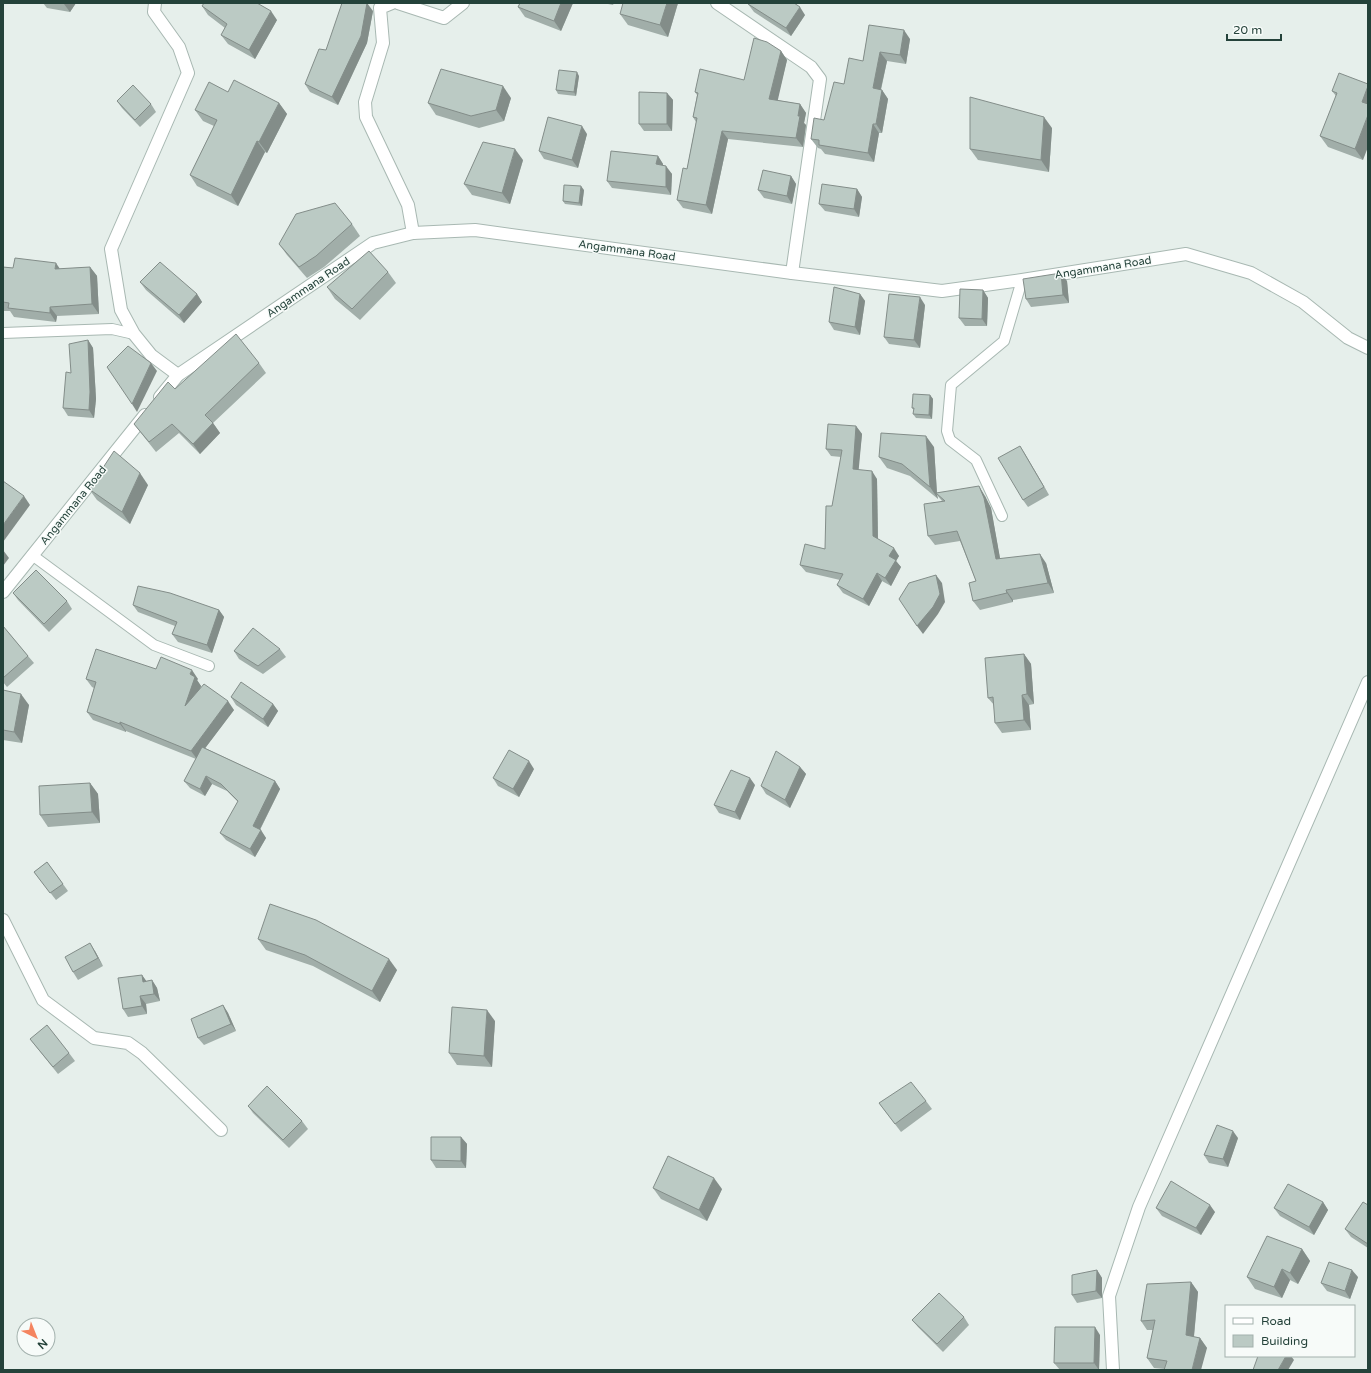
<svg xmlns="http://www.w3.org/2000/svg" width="1371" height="1373" font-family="'Varela Round',sans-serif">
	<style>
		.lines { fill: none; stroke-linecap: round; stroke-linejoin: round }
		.lane-casing { stroke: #a8b8b2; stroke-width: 12 }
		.street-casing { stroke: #a8b8b2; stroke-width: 14 }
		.lane { stroke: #fff; stroke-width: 10 }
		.street { stroke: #fff; stroke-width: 12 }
		.wall { fill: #a1aea9 }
		.shaded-wall { fill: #838d89 }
		.building { fill: #bbcac4; stroke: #838d89 }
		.labels { text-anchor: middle; stroke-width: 3; stroke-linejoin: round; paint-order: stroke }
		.street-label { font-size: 11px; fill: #24423a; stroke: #f7fbf9 }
	</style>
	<rect width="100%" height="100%" fill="#e6efeb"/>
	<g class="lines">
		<defs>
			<g id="lane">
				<polyline points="3,333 112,329 134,334"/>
				<polyline points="1002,516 976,460 950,440 947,431 951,385 1004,341 1022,280"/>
				<polyline points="32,555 154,645 209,666"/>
			</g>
			<g id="street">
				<polyline points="155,3 154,12 179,47 188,73 111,249 121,310 134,334 151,355 178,375"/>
				<polyline points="392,3 380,8 383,43 365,102 366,117 408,205 413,233"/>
				<polyline points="398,3 444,18 463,3"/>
				<polyline points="717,3 811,67 820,79 792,273"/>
				<polyline points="160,397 178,375 373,243 413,233 475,230 792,273 942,291 1022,280 1186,254 1251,273 1303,302 1348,338 1368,348"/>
				<polyline points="3,592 145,415"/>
				<polyline points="3,920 43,1000 94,1038 128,1043 142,1053 221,1130"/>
				<polyline points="1113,1370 1109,1296 1139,1207 1368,682"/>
			</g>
		</defs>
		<use href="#lane" class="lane-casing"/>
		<use href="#street" class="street-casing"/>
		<use href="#lane" class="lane"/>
		<use href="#street" class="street"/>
	</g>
	<g class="wall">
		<polygon points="43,3 76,3 70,12 47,8"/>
		<polygon points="520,3 573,3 561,31 525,17 518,7"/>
		<polygon points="603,3 614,3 613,5"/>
		<polygon points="678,3 668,37 628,25 620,14"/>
		<polygon points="748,4 805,15 791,36 754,12"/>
		<polygon points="202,6 277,20 255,59 228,44 221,35 225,28 208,15"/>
		<polygon points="373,11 367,43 338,105 310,92 305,84 326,50"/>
		<polygon points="869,25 910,39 906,64 887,61 881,90 882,90 888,99 882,133 879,133 874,162 825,154 821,149 818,148 811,139 824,120 844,84 863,61"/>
		<polygon points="781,51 787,60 777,100 800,104 806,113 804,123 806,125 803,147 728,139 712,214 683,208 677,200 687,169 696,122 693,117 697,95 695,92 744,80"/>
		<polygon points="579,76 576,96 558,94 556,90"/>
		<polygon points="1368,84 1363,160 1328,147 1320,136 1336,96 1332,91"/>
		<polygon points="228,92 279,103 287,114 267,153 265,152 238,206 197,186 190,175 214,126 203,121 195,110"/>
		<polygon points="667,93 673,100 672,131 644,131 639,124"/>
		<polygon points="511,98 504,121 479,128 436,115 428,103"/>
		<polygon points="117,101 151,104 156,112 140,127 122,108"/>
		<polygon points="1052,128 1049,172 978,160 970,149"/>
		<polygon points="587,134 578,168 544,159 539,151"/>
		<polygon points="658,156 663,164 663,165 672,174 671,195 612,188 607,181"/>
		<polygon points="523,160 510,204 472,195 464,184"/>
		<polygon points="791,176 796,184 792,204 764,198 758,190"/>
		<polygon points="857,189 862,197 859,217 825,211 819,204"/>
		<polygon points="584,190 582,206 565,204 563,201"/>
		<polygon points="352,224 360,236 324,267 307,278 287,255 279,244"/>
		<polygon points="3,267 13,268 60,269 90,267 97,276 99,314 57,316 56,322 14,317 10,311 3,311"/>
		<polygon points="388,272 396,283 360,320 335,299 327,287"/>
		<polygon points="1067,281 1069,303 1031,307 1026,299"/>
		<polygon points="140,282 197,294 202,302 184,323 146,290"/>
		<polygon points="983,290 988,298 987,326 965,326 959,318"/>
		<polygon points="860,294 865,301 860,335 834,330 829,322"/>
		<polygon points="925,305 920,348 889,344 884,337"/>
		<polygon points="88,340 93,348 96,399 94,418 68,416 63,408 71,373"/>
		<polygon points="259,363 266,373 213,423 220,433 200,454 179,433 156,452 141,433 134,424 175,389"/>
		<polygon points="930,395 933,399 932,419 916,418 913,414 914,410 912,408"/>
		<polygon points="856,426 862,434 858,470 877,479 878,539 899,556 896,561 901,567 891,586 882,581 869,606 843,593 837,585 840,580 806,572 800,565 825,549 841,457 831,456 826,449"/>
		<polygon points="1020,446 1025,454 1049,495 1028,507 1023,500"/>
		<polygon points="934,447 937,493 985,496 991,508 1000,559 1046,563 1054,593 1013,600 1013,602 980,610 973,601 976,581 960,541 935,545 928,536 942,501 937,495 938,499 910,476 887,468 879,457"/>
		<polygon points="148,485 130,524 97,500 89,489"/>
		<polygon points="13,593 67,601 72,609 49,632 18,600"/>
		<polygon points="133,605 219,610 224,617 212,653 178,642 172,634 175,626 138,612"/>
		<polygon points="3,626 28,656 34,663 7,687 3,682"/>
		<polygon points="280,649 286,657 263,674 239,659 234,651"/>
		<polygon points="1024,654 1031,664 1034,704 1029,705 1031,730 1002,733 995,723 994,705 988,698"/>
		<polygon points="156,669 198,679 197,680 201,686 200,689 234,710 205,748 275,781 280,789 260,830 266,838 255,857 226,840 220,833 238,802 227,791 212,784 205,796 190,788 184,781 196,759 126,731 126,732 93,720 87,712 94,688 92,687 86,679"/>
		<polygon points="3,690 29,705 22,743 3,740"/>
		<polygon points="231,697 273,704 278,711 268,727 236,705"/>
		<polygon points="800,767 806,774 790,808 766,794 761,786"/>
		<polygon points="534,769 519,797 498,786 493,778"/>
		<polygon points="90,783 98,794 100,823 48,827 40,815"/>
		<polygon points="755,785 740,820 719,813 714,805"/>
		<polygon points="47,862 68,891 56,900 34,872"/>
		<polygon points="258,939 397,970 380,1002 313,966 266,950"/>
		<polygon points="95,951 103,966 78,980 73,972"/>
		<polygon points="142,975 146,981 152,980 157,988 160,1001 146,1004 147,1014 128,1017 123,1009"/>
		<polygon points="223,1005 228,1013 236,1031 204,1045 198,1038"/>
		<polygon points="495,1021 492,1067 457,1065 449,1053"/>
		<polygon points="30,1039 69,1053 75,1061 58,1074"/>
		<polygon points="926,1101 932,1109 901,1132 879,1103"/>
		<polygon points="248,1106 302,1121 308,1129 289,1148 253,1113"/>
		<polygon points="461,1137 467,1144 466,1168 436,1168 431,1160"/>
		<polygon points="1238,1138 1228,1167 1209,1163 1204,1155"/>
		<polygon points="653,1188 722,1189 707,1221 661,1199"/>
		<polygon points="1323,1202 1328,1210 1314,1235 1280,1216 1274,1208"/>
		<polygon points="1368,1205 1368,1248 1351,1237 1345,1229"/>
		<polygon points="1156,1208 1215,1212 1201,1235 1162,1216"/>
		<polygon points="1302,1249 1310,1261 1298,1284 1290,1280 1282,1298 1255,1289 1247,1277"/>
		<polygon points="1097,1270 1102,1278 1102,1298 1077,1303 1072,1295"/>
		<polygon points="1358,1277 1350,1299 1327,1291 1321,1283"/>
		<polygon points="1191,1282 1198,1292 1194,1337 1200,1338 1207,1348 1165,1369 1154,1368 1147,1358 1153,1330 1147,1330 1141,1321"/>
		<polygon points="964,1317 969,1325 943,1352 918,1327 912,1320"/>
		<polygon points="1100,1335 1099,1370 1060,1370 1054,1363"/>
	</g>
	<g class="shaded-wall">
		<polygon points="65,3 76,3 70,12 64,4"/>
		<polygon points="367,3 373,11 367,43 338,105 332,97"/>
		<polygon points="561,3 573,3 561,31 554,21"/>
		<polygon points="667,3 678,3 668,37 660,25"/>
		<polygon points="800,7 805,15 791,36 786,28"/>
		<polygon points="271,11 277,20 255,59 249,50"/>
		<polygon points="904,30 910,39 906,64 900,55"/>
		<polygon points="781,51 787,60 776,108 769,99"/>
		<polygon points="880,52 887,61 879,97 873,88"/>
		<polygon points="577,72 579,76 576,96 574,92"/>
		<polygon points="503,86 511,98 504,121 496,110"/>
		<polygon points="1368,86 1368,110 1362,102"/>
		<polygon points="882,90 888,99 882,133 876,124"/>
		<polygon points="667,93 673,100 672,131 667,124"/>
		<polygon points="279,103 287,114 267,153 259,142"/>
		<polygon points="800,104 806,113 804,123 806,125 803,147 796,138 798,116"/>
		<polygon points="1368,115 1368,147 1363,160 1355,149"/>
		<polygon points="1044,117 1052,128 1049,172 1041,160"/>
		<polygon points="873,124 879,133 874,162 868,153"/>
		<polygon points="582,126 587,134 578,168 572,160"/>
		<polygon points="722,131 728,139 712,214 706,205"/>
		<polygon points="257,141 265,152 238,206 231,195"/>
		<polygon points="515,149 523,160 510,204 502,193"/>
		<polygon points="658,156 663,164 662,172 656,164"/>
		<polygon points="666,166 672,174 671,195 666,187"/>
		<polygon points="791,176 796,184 792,204 787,196"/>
		<polygon points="581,186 584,190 582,206 579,203"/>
		<polygon points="857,189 862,197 859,217 854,209"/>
		<polygon points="56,263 62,272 55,269"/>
		<polygon points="90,267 97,276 99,314 92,304"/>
		<polygon points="1061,273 1067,281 1069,303 1063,295"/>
		<polygon points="983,290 988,298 987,326 982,319"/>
		<polygon points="197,294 202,302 184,323 179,315"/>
		<polygon points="860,294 865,301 860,335 855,327"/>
		<polygon points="920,297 925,305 920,348 914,340"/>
		<polygon points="50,307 57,316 56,322 50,313"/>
		<polygon points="88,340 93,348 96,399 94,418 89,410"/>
		<polygon points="151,363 157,371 137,412 132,404"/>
		<polygon points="930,395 933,399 932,419 929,415"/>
		<polygon points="213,423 220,433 200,454 193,444"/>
		<polygon points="856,426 862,434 858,477 853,469"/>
		<polygon points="926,436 934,447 937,494 936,493 937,495 938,499 930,487"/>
		<polygon points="1020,446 1025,454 1049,495 1044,487"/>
		<polygon points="872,471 877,479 878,544 873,536"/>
		<polygon points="140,473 148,485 130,524 122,512"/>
		<polygon points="979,486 985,496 991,508 1002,569 996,559"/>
		<polygon points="24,496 30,505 3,542 3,525"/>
		<polygon points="894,548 899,556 896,561 901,567 891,586 885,578 889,556"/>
		<polygon points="3,550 9,558 3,566"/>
		<polygon points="1040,554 1046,563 1054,593 1048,583"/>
		<polygon points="877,573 882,581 869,606 863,599"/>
		<polygon points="936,575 942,583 945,602 938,614 923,634 917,626"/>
		<polygon points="1006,590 1013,600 1013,602 1007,593"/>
		<polygon points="219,610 224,617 212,653 207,645"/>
		<polygon points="1024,654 1031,664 1034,704 1027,694"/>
		<polygon points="192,670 198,679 197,680 201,686 191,715 185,706 190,674"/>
		<polygon points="21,694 29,705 22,743 14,732"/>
		<polygon points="1022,695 1029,705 1031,730 1024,720"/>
		<polygon points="228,701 234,710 197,759 191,751"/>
		<polygon points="273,704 278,711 268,727 263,719"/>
		<polygon points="120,722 126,731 126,732 120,724"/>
		<polygon points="529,761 534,769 519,797 513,789"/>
		<polygon points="800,767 806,774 790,808 785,800"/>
		<polygon points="206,776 212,784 205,796 200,789"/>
		<polygon points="750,778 755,785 740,820 735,812"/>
		<polygon points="275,781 280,789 258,833 253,826"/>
		<polygon points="90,783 98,794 100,823 92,812"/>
		<polygon points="261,830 266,838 255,857 250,849"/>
		<polygon points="90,943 95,951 103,966 98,958"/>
		<polygon points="389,959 397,970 380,1002 372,991"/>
		<polygon points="142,975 147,982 143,982"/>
		<polygon points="152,980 157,988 160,1001 154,994"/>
		<polygon points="140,996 146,1004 147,1014 142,1006"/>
		<polygon points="223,1005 228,1013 236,1031 231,1024"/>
		<polygon points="487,1010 495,1021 492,1067 484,1056"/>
		<polygon points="1233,1131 1238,1138 1228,1167 1223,1159"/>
		<polygon points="461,1137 467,1144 466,1168 461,1161"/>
		<polygon points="714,1178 722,1189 707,1221 699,1210"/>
		<polygon points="1323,1202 1328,1210 1314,1235 1309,1227"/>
		<polygon points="1210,1205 1215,1212 1201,1235 1196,1228"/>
		<polygon points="1302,1249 1310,1261 1298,1284 1290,1273"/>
		<polygon points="1282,1269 1290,1280 1282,1298 1274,1287"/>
		<polygon points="1097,1270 1102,1278 1102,1298 1096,1291"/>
		<polygon points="1352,1270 1358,1277 1350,1299 1345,1291"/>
		<polygon points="1191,1282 1198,1292 1193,1345 1186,1335"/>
		<polygon points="1095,1327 1100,1335 1099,1370 1094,1363"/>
		<polygon points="1200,1338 1207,1348 1201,1370 1192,1370"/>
		<polygon points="1286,1356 1291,1356 1294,1360 1288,1370 1278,1370"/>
	</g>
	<g class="building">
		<polygon points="204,3 257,3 271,11 249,50 221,35 227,24 202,6"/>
		<polygon points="342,3 367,3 361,36 332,97 305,84 319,49 326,50"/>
		<polygon points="520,3 561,3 554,21 518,7"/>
		<polygon points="623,3 667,3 660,25 620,14"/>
		<polygon points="749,3 794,3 800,7 786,28 748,4"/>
		<polygon points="869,25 904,30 900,55 880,52 873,88 882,90 876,124 873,124 868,153 819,145 819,140 811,139 814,118 824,120 834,82 844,84 849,58 863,61"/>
		<polygon points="754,38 767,42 781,51 769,99 800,104 798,116 800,116 796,138 722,131 706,205 677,200 683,168 687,169 697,118 693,117 698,93 695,92 700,69 744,80"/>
		<polygon points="441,69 503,86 496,110 471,116 428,103"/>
		<polygon points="559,70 577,72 574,92 556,90"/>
		<polygon points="1339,73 1368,84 1368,86 1362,102 1368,104 1368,115 1355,149 1320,136 1337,93 1332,91"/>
		<polygon points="234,80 279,103 259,142 257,141 231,195 190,175 217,120 195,110 209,82 228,92"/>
		<polygon points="133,85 151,104 135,120 117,101"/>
		<polygon points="639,92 667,93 667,124 639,124"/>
		<polygon points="970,97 1044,117 1041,160 970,149"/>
		<polygon points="548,117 582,126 572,160 539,151"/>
		<polygon points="483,142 515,149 502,193 464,184"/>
		<polygon points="611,151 658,156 656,164 666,166 666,187 607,181"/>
		<polygon points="763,170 791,176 787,196 758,190"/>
		<polygon points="822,184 857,189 854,209 819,204"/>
		<polygon points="564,185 581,186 579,203 563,201"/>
		<polygon points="335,203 352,224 316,256 299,267 279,244 296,214"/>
		<polygon points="369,251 388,272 352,309 327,287"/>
		<polygon points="15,258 56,263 55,269 90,267 92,304 50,307 50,313 8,308 9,303 3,302 3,267 13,268"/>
		<polygon points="160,262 197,294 179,315 140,282"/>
		<polygon points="1061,273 1063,295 1026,299 1023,279"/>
		<polygon points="834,287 860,294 855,327 829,322"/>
		<polygon points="960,289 983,290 982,319 959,318"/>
		<polygon points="889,294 920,297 914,340 884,337"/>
		<polygon points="236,334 259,363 205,415 213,423 193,444 172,424 149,442 134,424 168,382 175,389"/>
		<polygon points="88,340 90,392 89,410 63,408 66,372 71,373 69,344"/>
		<polygon points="128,346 151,363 132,404 107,367"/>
		<polygon points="913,394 930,395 929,415 913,414 914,408 912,408"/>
		<polygon points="828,424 856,426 853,469 872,471 873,536 894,548 889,556 896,560 885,578 877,573 863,599 837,585 843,574 800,565 805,544 825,549 826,506 832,506 842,450 826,449"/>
		<polygon points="881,433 926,436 930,487 902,464 879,457"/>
		<polygon points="1020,446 1044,487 1023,500 998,458"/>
		<polygon points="114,451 140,473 122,512 89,489"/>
		<polygon points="3,481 24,496 3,525"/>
		<polygon points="979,486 984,498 996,559 1040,554 1048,583 1006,590 1007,593 973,601 969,583 976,581 957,531 928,536 924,504 945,501 936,493"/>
		<polygon points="36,570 67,601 44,624 13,593"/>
		<polygon points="936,575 940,594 933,607 917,626 899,599 909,583"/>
		<polygon points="138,586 170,593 219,610 207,645 172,634 177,622 133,605"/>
		<polygon points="3,626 28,656 3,678"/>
		<polygon points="253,628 280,649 258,666 234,651"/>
		<polygon points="96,649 156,669 161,657 192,670 190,674 195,677 185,706 204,684 228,701 191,751 120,722 120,724 87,712 96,682 86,679"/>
		<polygon points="1024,654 1027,694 1022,695 1024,720 995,723 993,697 988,698 985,658"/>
		<polygon points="241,682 273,704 263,719 231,697"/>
		<polygon points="3,690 21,694 14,732 3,730"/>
		<polygon points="202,747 275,781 253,826 261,830 250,849 220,833 238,801 221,784 206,776 200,789 184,781"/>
		<polygon points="509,750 529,761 513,789 493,778"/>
		<polygon points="776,751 800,767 785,800 761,786"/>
		<polygon points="731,770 750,778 735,812 714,805"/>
		<polygon points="90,783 92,812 40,815 39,786"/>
		<polygon points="47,862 63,884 50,893 34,872"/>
		<polygon points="270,904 316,920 389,959 372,991 305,955 258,939"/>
		<polygon points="90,943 98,958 73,972 65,957"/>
		<polygon points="142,975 143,982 152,980 154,994 140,996 142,1006 123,1009 118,978"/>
		<polygon points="223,1005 231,1024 198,1038 191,1019"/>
		<polygon points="452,1007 487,1010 484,1056 449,1053"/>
		<polygon points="47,1025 69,1053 53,1067 30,1039"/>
		<polygon points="911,1082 926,1101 895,1124 879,1103"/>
		<polygon points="267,1086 302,1121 283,1140 248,1106"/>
		<polygon points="1217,1125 1233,1131 1223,1159 1204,1155"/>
		<polygon points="431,1137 461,1137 461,1161 431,1160"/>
		<polygon points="668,1156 714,1178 699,1210 653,1188"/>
		<polygon points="1171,1181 1210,1205 1196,1228 1156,1208"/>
		<polygon points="1288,1184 1323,1202 1309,1227 1274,1208"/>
		<polygon points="1363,1202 1368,1205 1368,1244 1345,1229"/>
		<polygon points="1267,1236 1302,1249 1290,1273 1282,1269 1274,1287 1247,1277"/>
		<polygon points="1329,1262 1352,1270 1345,1291 1321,1283"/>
		<polygon points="1097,1270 1096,1291 1072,1295 1072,1275"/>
		<polygon points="1191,1282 1186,1335 1200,1338 1192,1370 1164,1370 1167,1361 1147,1358 1155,1320 1141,1321 1147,1284"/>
		<polygon points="939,1293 964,1317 937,1344 912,1320"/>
		<polygon points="1055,1327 1095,1327 1094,1363 1054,1363"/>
		<polygon points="1258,1356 1286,1356 1278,1370 1253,1370"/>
	</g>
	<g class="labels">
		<g class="street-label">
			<text transform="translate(627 250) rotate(8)" y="4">Angammana Road</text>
			<text transform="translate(1103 267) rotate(-9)" y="4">Angammana Road</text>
			<text transform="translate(308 287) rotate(-34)" y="4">Angammana Road</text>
			<text transform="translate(73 505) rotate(-51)" y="4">Angammana Road</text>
		</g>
	</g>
	<rect width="1371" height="1373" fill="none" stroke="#24423a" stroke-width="8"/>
	<rect x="1225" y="1305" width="130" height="52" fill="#f7fbf9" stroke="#a3b1ad"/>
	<rect x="1233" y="1318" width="20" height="6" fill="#ffffff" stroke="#a3b1ad"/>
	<text x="1261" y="1325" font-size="12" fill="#24423a">Road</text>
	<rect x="1233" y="1335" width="20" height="12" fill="#bbcac4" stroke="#a3b1ad"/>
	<text x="1261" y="1345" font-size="12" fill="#24423a">Building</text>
	<g transform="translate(36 1337) rotate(137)"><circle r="19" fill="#f7fbf9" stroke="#a3b1ad"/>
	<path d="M0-3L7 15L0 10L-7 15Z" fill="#f4845f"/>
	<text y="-6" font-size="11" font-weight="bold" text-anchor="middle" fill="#24423a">N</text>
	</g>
	<path d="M1227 34v6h54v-6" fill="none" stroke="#24423a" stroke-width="2"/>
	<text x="1233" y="34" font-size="12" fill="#24423a" stroke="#f7fbf9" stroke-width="3" paint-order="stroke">20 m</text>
</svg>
